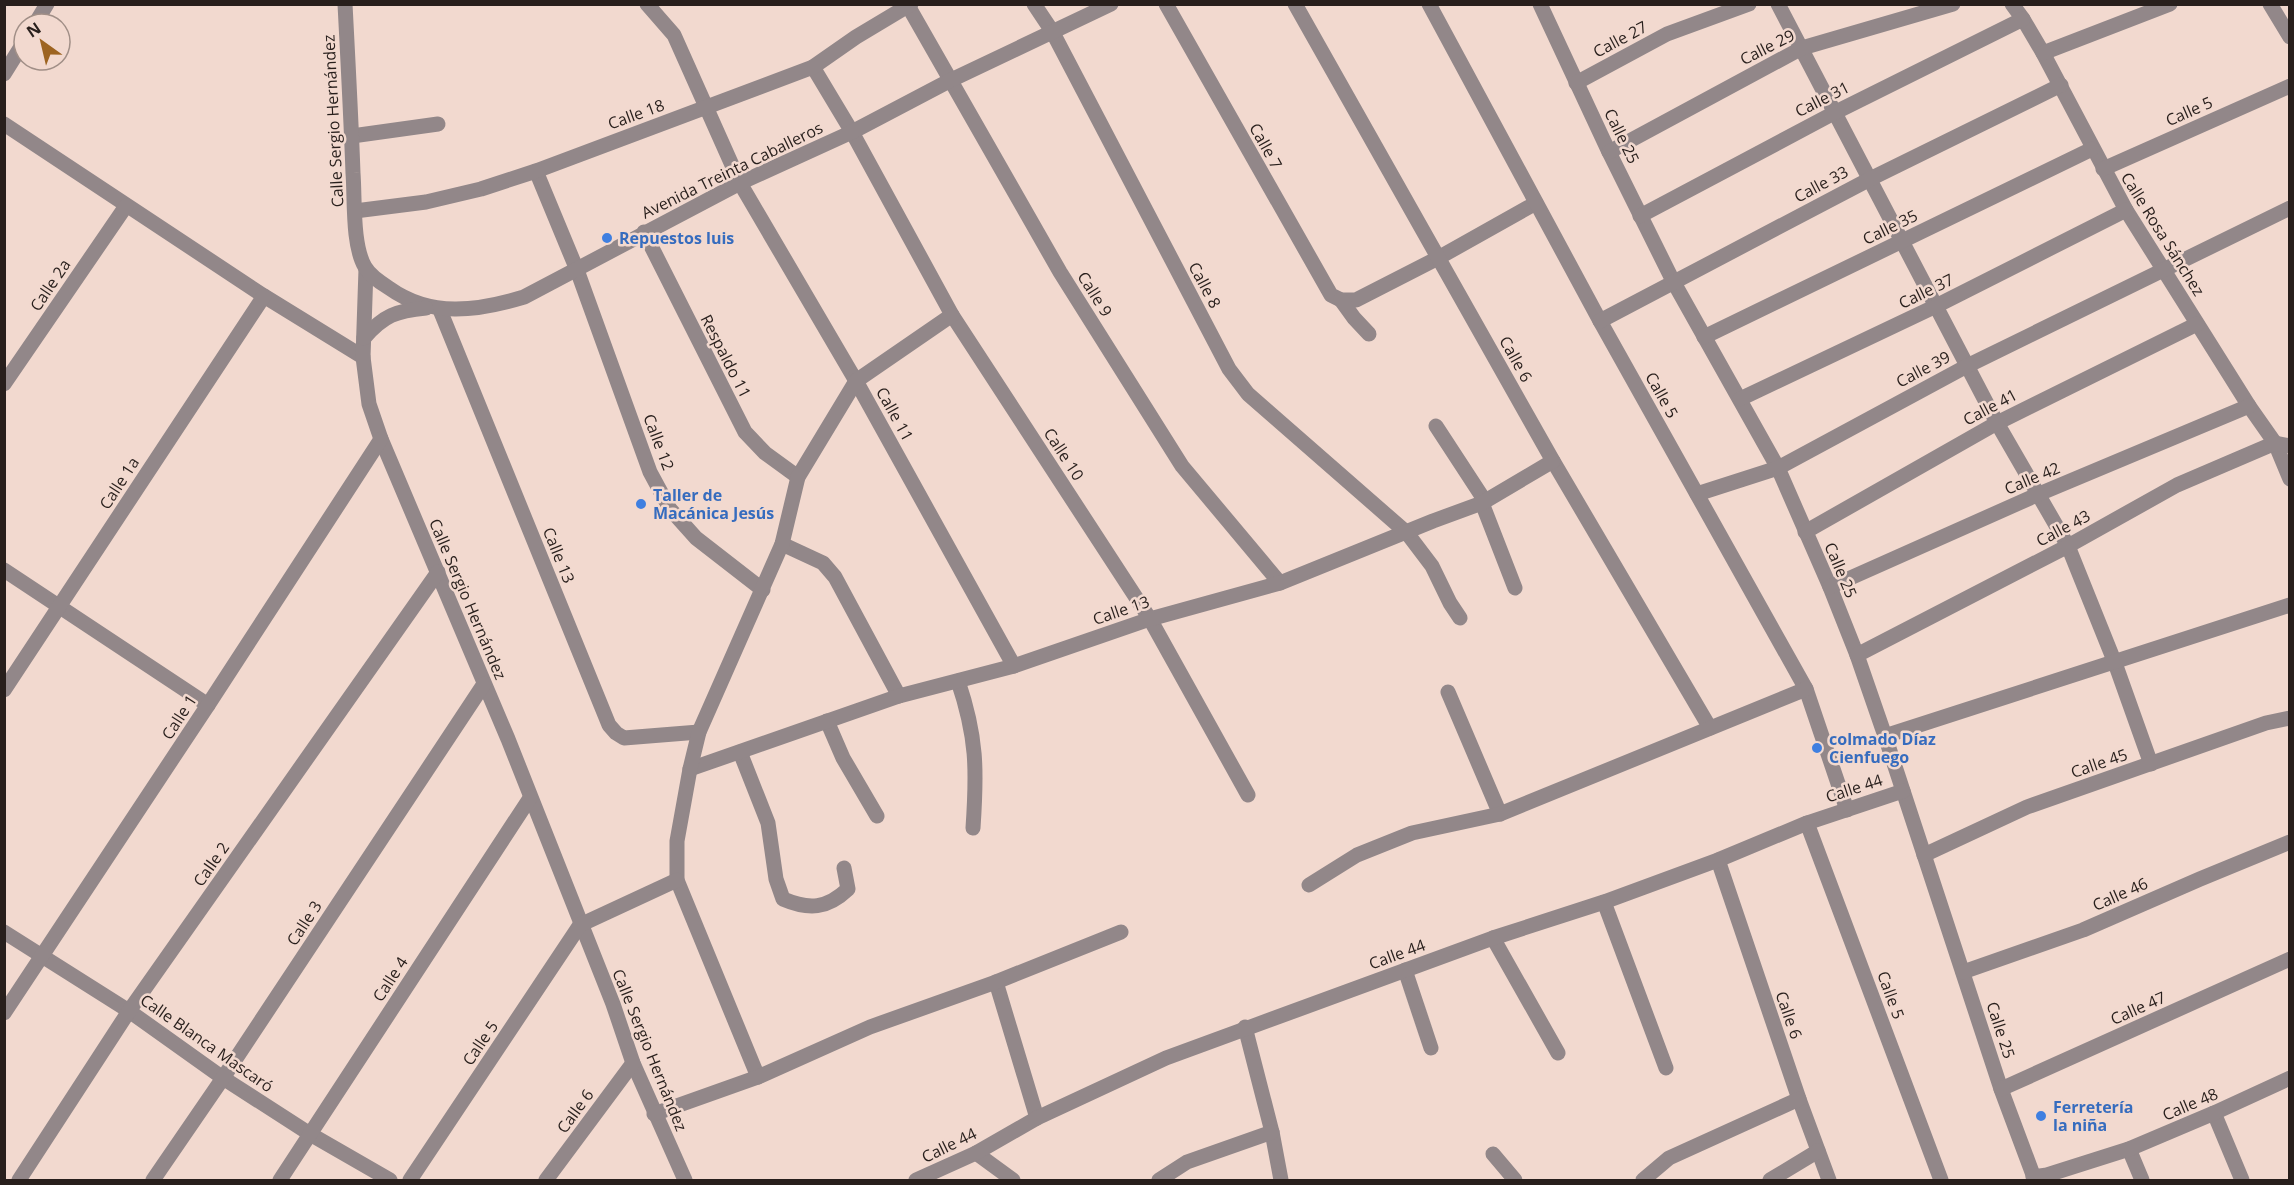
<svg xmlns="http://www.w3.org/2000/svg" width="2294" height="1185" font-family="'Open Sans',sans-serif">
	<style>
		.lines { fill: none; stroke-linecap: round; stroke-linejoin: round }
		.minor { stroke: #928789; stroke-width: 15 }
		.tertiary { stroke: #928789; stroke-width: 15 }
		.shop-dot { fill: #3f7fe0; stroke: #f2d9cf; stroke-width: 2 }
		.labels { text-anchor: middle; stroke-width: 5; stroke-linejoin: round; paint-order: stroke }
		.street-label { font-size: 16px; fill: #281f1c; stroke: #f2d9cf }
		.shop-label { font-size: 16px; font-weight: bold; fill: #366cbe; stroke: #f2d9cf; text-anchor: start }
	</style>
	<rect width="100%" height="100%" fill="#f2d9cf"/>
	<g class="lines">
		<g class="minor">
			<polyline points="647,4 674,35 740,183 856,381 1014,666"/>
			<polyline points="907,4 1060,272 1182,466 1280,583"/>
			<polyline points="1034,4 1052,31 1229,369 1248,394 1407,533 1432,566 1450,603 1460,618"/>
			<polyline points="1166,4 1331,295 1341,300 1356,300 1438,258 1536,203"/>
			<polyline points="1295,4 1553,461 1710,728"/>
			<polyline points="1429,4 1600,321 1806,689 1847,810"/>
			<polyline points="1540,4 1609,152 1673,281 1778,468 1830,587 1857,655 1885,736 2001,1089 2035,1180"/>
			<polyline points="1778,4 1997,423 2068,546 2115,663 2151,764"/>
			<polyline points="2012,4 2023,19 2043,53 2126,210 2249,406 2275,443 2290,479"/>
			<polyline points="2270,4 2290,37"/>
			<polyline points="35,24 47,4"/>
			<polyline points="2043,53 2170,4"/>
			<polyline points="813,67 852,132 952,315 1150,619 1248,795"/>
			<polyline points="4,74 24,42"/>
			<polyline points="1576,83 1667,34 1749,4"/>
			<polyline points="4,124 264,296 363,357"/>
			<polyline points="352,136 438,124"/>
			<polyline points="1609,152 1802,48 1953,4"/>
			<polyline points="2103,169 2290,86"/>
			<polyline points="536,171 577,270 650,472 670,509 696,538 763,590"/>
			<polyline points="355,211 426,202 481,189 536,171 813,67 856,37 911,4"/>
			<polyline points="1640,216 1834,113 2023,19"/>
			<polyline points="644,232 745,432 765,453 798,477"/>
			<polyline points="366,269 363,357 369,404 381,439 508,739 613,1004 633,1063 685,1180"/>
			<polyline points="1341,300 1354,318 1369,334"/>
			<polyline points="440,310 609,725 616,733 624,738 699,732"/>
			<polyline points="1600,321 1870,179 2061,85"/>
			<polyline points="1704,337 2092,149"/>
			<polyline points="4,384 126,206"/>
			<polyline points="1740,399 1936,306 2126,210"/>
			<polyline points="1436,426 1485,501"/>
			<polyline points="1697,494 1778,468 1967,366 2290,208"/>
			<polyline points="1482,503 1515,588"/>
			<polyline points="1805,532 1997,423 2197,324"/>
			<polyline points="782,544 823,563 835,577 899,696"/>
			<polyline points="4,570 208,705"/>
			<polyline points="1830,587 2039,494 2249,406"/>
			<polyline points="1857,655 2068,546 2177,485 2275,443 2290,446"/>
			<path d="M958,681C977,737 977,770 973,828"/>
			<polyline points="4,690 264,296"/>
			<polyline points="1448,692 1500,814"/>
			<polyline points="827,721 843,758 877,816"/>
			<polyline points="1885,736 2290,605"/>
			<path d="M740,752L768,823L776,879L783,899C809,910 827,909 848,889L844,868"/>
			<polyline points="690,769 899,696 1014,666 1150,619 1280,583 1433,521 1482,503 1553,461"/>
			<polyline points="1807,823 1941,1180"/>
			<polyline points="1924,855 2027,807 2266,723 2290,718"/>
			<polyline points="1718,860 1799,1099 1829,1180"/>
			<polyline points="1309,885 1357,855 1412,833 1500,814 1806,689"/>
			<polyline points="1604,902 1666,1068"/>
			<polyline points="4,932 129,1011 223,1078 310,1134 390,1180"/>
			<polyline points="1493,938 1558,1053"/>
			<polyline points="1405,970 1431,1048"/>
			<polyline points="1963,972 2083,930 2200,879 2290,842"/>
			<polyline points="996,982 1037,1118"/>
			<polyline points="4,1013 208,705 381,439"/>
			<polyline points="1245,1027 1272,1132 1281,1180"/>
			<polyline points="758,1077 677,880 677,841 690,769 699,732 782,544 798,477 856,381 952,315"/>
			<polyline points="2001,1089 2290,959"/>
			<polyline points="2214,1113 2242,1180"/>
			<polyline points="654,1114 758,1077 870,1027 996,982 1121,932"/>
			<polyline points="2129,1149 2142,1180"/>
			<polyline points="976,1153 1013,1180"/>
			<polyline points="1493,1154 1515,1180"/>
			<polyline points="2033,1177 2047,1175 2129,1149 2214,1113 2290,1078"/>
			<polyline points="19,1180 129,1011 438,572"/>
			<polyline points="153,1180 223,1078 484,684"/>
			<polyline points="280,1180 530,798"/>
			<polyline points="410,1180 580,925 677,880"/>
			<polyline points="546,1180 633,1063"/>
			<polyline points="916,1180 976,1153 1037,1118 1166,1058 1493,938 1604,902 1718,860 1807,823 1903,791"/>
			<polyline points="1159,1180 1187,1162 1272,1132"/>
			<polyline points="1643,1180 1669,1158 1799,1099"/>
			<polyline points="1770,1180 1818,1151"/>
		</g>
		<g class="tertiary">
			<path d="M345,4C348,61 351,117 353,173C355,199 352,245 365,267C370,276 381,283 389,288C431,318 477,311 524,297L740,183L852,132L949,81L1111,4"/>
			<path d="M364,338C384,315 396,311 426,308"/>
		</g>
	</g>
	<g class="shop-dot">
		<circle cx="607" cy="238" r="6"/>
		<circle cx="641" cy="504" r="6"/>
		<circle cx="1817" cy="748" r="6"/>
		<circle cx="2041" cy="1116" r="6"/>
	</g>
	<g class="labels">
		<g class="street-label">
			<text transform="translate(1620 39) rotate(-28)" y="6">Calle 27</text>
			<text transform="translate(1767 47) rotate(-27)" y="6">Calle 29</text>
			<text transform="translate(1822 99) rotate(-27)" y="6">Calle 31</text>
			<text transform="translate(2189 111) rotate(-24)" y="6">Calle 5</text>
			<text transform="translate(636 114) rotate(-20)" y="6">Calle 18</text>
			<text transform="translate(333 121) rotate(-93)" y="6">Calle Sergio Hernández</text>
			<text transform="translate(1622 136) rotate(64)" y="6">Calle 25</text>
			<text transform="translate(1266 146) rotate(61)" y="6">Calle 7</text>
			<text transform="translate(732 170) rotate(-26)" y="6">Avenida Treinta Caballeros</text>
			<text transform="translate(1821 184) rotate(-28)" y="6">Calle 33</text>
			<text transform="translate(1890 227) rotate(-26)" y="6">Calle 35</text>
			<text transform="translate(2163 234) rotate(58)" y="6">Calle Rosa Sánchez</text>
			<text transform="translate(50 285) rotate(-56)" y="6">Calle 2a</text>
			<text transform="translate(1205 285) rotate(62)" y="6">Calle 8</text>
			<text transform="translate(1926 291) rotate(-26)" y="6">Calle 37</text>
			<text transform="translate(1095 294) rotate(58)" y="6">Calle 9</text>
			<text transform="translate(726 356) rotate(63)" y="6">Respaldo 11</text>
			<text transform="translate(1516 359) rotate(61)" y="6">Calle 6</text>
			<text transform="translate(1923 369) rotate(-28)" y="6">Calle 39</text>
			<text transform="translate(1662 395) rotate(61)" y="6">Calle 5</text>
			<text transform="translate(1990 407) rotate(-28)" y="6">Calle 41</text>
			<text transform="translate(895 414) rotate(61)" y="6">Calle 11</text>
			<text transform="translate(659 442) rotate(69)" y="6">Calle 12</text>
			<text transform="translate(1064 454) rotate(57)" y="6">Calle 10</text>
			<text transform="translate(2032 478) rotate(-23)" y="6">Calle 42</text>
			<text transform="translate(119 483) rotate(-57)" y="6">Calle 1a</text>
			<text transform="translate(2063 528) rotate(-28)" y="6">Calle 43</text>
			<text transform="translate(559 555) rotate(68)" y="6">Calle 13</text>
			<text transform="translate(1841 570) rotate(67)" y="6">Calle 25</text>
			<text transform="translate(468 599) rotate(67)" y="6">Calle Sergio Hernández</text>
			<text transform="translate(1121 610) rotate(-19)" y="6">Calle 13</text>
			<text transform="translate(179 717) rotate(-57)" y="6">Calle 1</text>
			<text transform="translate(2099 763) rotate(-19)" y="6">Calle 45</text>
			<text transform="translate(1854 788) rotate(-18)" y="6">Calle 44</text>
			<text transform="translate(211 864) rotate(-55)" y="6">Calle 2</text>
			<text transform="translate(2120 894) rotate(-24)" y="6">Calle 46</text>
			<text transform="translate(304 923) rotate(-57)" y="6">Calle 3</text>
			<text transform="translate(1397 954) rotate(-20)" y="6">Calle 44</text>
			<text transform="translate(390 979) rotate(-57)" y="6">Calle 4</text>
			<text transform="translate(1891 995) rotate(70)" y="6">Calle 5</text>
			<text transform="translate(2138 1008) rotate(-24)" y="6">Calle 47</text>
			<text transform="translate(1789 1015) rotate(71)" y="6">Calle 6</text>
			<text transform="translate(2001 1030) rotate(72)" y="6">Calle 25</text>
			<text transform="translate(207 1043) rotate(35)" y="6">Calle Blanca Mascaró</text>
			<text transform="translate(480 1043) rotate(-56)" y="6">Calle 5</text>
			<text transform="translate(650 1050) rotate(68)" y="6">Calle Sergio Hernández</text>
			<text transform="translate(2190 1104) rotate(-23)" y="6">Calle 48</text>
			<text transform="translate(575 1111) rotate(-54)" y="6">Calle 6</text>
			<text transform="translate(949 1145) rotate(-26)" y="6">Calle 44</text>
		</g>
		<g class="shop-label">
			<text x="619" y="244">Repuestos luis</text>
			<text x="653" y="501">Taller de<tspan x="653" dy="18">Macánica Jesús</tspan></text>
			<text x="1829" y="745">colmado Díaz<tspan x="1829" dy="18">Cienfuego</tspan></text>
			<text x="2053" y="1113">Ferretería<tspan x="2053" dy="18">la niña</tspan></text>
		</g>
	</g>
	<rect width="2294" height="1185" fill="none" stroke="#281f1c" stroke-width="12"/>
	<g transform="translate(42 42) rotate(326)"><circle r="28" fill="#f2d9cf" stroke="#a18f87" stroke-width="1.5"/>
	<path d="M0-4.5L10 22L0 15L-10 22Z" fill="#9d6421"/>
	<text y="-9" font-size="16" font-weight="bold" text-anchor="middle" fill="#281f1c">N</text>
	</g>
</svg>
